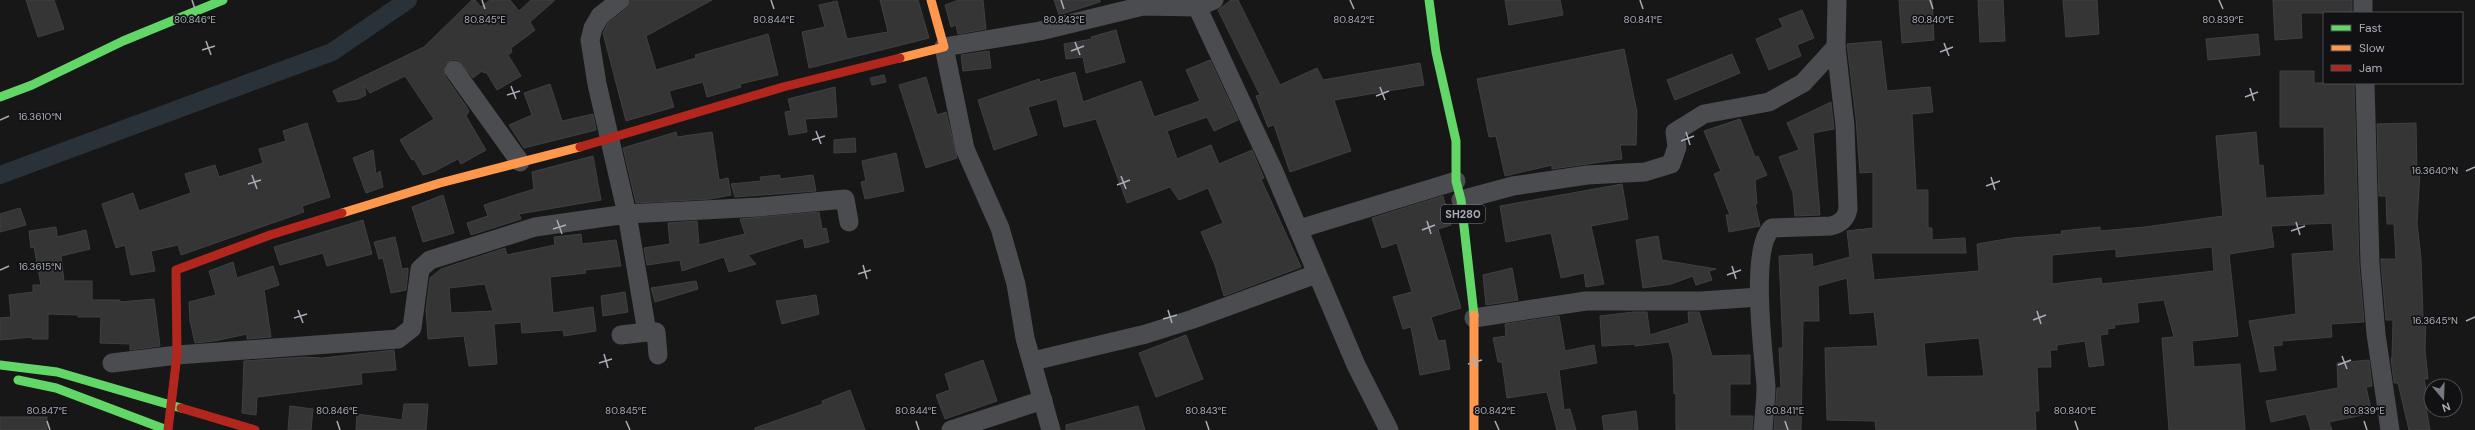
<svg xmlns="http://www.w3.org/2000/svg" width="2475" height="430" font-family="'DM Sans',sans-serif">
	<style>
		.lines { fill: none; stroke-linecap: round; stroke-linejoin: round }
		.canal { stroke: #2a3239; stroke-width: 18 }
		.building { fill: #353536; stroke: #3f4043; fill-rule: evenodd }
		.street { stroke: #4b4c50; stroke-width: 19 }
		.fast { stroke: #63d668; stroke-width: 9 }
		.slow { stroke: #ff974d; stroke-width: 9 }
		.jam { stroke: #b3261e; stroke-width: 9 }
		.ticks { fill: none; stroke: #a8adb8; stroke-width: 1.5 }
		.labels { text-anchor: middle; stroke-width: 3.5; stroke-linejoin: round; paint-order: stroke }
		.shield { fill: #111113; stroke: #7b7e86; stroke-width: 1 }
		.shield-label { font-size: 11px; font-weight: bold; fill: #a8adb8 }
		.ticks-label { font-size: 10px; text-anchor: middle; fill: #a8adb8; stroke: #111113; stroke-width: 3.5; stroke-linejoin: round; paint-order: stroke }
	</style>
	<rect width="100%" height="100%" fill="#171717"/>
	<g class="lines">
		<polyline class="canal" points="0,175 332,52 408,0"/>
	</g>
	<g class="building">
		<polygon points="26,0 54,0 64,29 38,37"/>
		<polygon points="472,0 475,0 481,7 490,0 510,0 519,11 531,0 555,0 530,22 535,30 511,48 512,52 508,55 521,76 497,90 486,72 484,73 482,71 473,78 458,60 453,59 444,65 445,76 466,106 469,111 466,116 486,150 461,164 458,159 435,171 423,175 414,159 412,160 400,140 434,119 405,76 370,93 364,85 366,95 358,99 338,102 333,91 424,47"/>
		<polygon points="631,0 712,0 646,36 656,70 696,58 695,55 768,34 778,75 740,84 741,87 707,97 703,82 669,91 674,107 626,121 603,33 608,23 627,8"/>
		<polygon points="880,0 918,0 929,38 809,68 802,32 825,27 819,5 837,1 847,39 888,32"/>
		<polygon points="959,0 983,0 986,29 958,34 956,25 951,27 945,5"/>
		<polygon points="1054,0 1100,0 1100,2 1059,15"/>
		<polygon points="1231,0 1238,0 1280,85 1317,68 1323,80 1420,63 1424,85 1334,100 1351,151 1290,172 1274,125 1268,127 1256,96 1260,95 1218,10"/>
		<polygon points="1505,0 1560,0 1563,15 1509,25"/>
		<polygon points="1899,0 1932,0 1934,40 1902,43"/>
		<polygon points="1978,0 2003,0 2005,41 1980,42"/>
		<polygon points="2063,0 2097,0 2099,34 2066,37"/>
		<polygon points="2273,0 2352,0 2352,13 2301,13 2302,38 2275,40"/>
		<polygon points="1802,10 1814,38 1797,45 1801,56 1769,70 1756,39 1783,27 1779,19"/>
		<polygon points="1116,30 1125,62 1086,73 1083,57 1066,59 1064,44 1092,39 1091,37"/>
		<polygon points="2258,34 2260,55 2208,60 2206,39"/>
		<path d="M1881,41L1887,91L1930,87L1933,112L1912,114L1916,190H1928V228H1932V240L1965,238L1966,253H1871L1874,280L1979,271L1977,244L2012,238L2062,234L2061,231L2100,227V231L2145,227L2223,216L2216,136L2256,132L2259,166L2263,165L2266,198L2325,195L2324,127H2280V71H2314V83H2354L2359,264L2364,322L2331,324L2332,337L2282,341V345L2273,346L2276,370L2260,372L2249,321L2296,314L2292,254L2334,251L2332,223L2271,226L2274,247L2229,254L2238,336L2192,341L2194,367L2240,364L2245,430H2169L2162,338L2174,337L2164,300L2137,303L2139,322L2114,325L2115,328L2107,329L2108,334L2100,335L2104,365L2089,367L2085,341L2057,345V350H2050L2051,367H2037L2039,411H2035L2036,430H1876L1875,421L1827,420L1825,348L1878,346L1874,312L1850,314L1847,278L1818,286L1819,321H1803L1801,430H1774L1777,388H1781L1779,348H1783L1779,256L1812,254L1813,267L1850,257L1847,231L1863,229L1864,232V229L1873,228V172L1860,173L1856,119L1847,44ZM2212,247L2214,271L2102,284L2101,278L2052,284V255L2116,249V257ZM1979,338L1984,376L1927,377L1924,343Z"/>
		<polygon points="1624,49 1637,112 1636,145 1620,145 1622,159 1552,169 1552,165 1505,176 1496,136 1489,137 1477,79"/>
		<polygon points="989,51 991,68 963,71 961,55"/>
		<polygon points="1732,54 1740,73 1675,100 1667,80"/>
		<polygon points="1210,60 1238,120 1214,131 1207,117 1167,131 1177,159 1211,145 1219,164 1252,150 1264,178 1261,179 1301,267 1224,296 1215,265 1201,232 1223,223 1208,188 1179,200 1170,187 1127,203 1096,119 1064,127 1057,99 1028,107 1037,135 994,150 978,100 1039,79 1040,82 1075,72 1083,102 1141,81 1154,117 1200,101 1186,70"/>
		<polygon points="884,75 886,82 872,85 870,78"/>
		<polygon points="926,77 937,115 946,112 957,158 926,168 899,85"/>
		<polygon points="550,84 562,121 593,114 596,130 524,148 509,125 532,115 524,93"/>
		<polygon points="835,87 837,117 805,119 807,132 789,135 785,112 791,111 788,99"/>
		<polygon points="1831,102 1834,129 1813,133 1820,215 1795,216 1793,193 1779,157 1799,150 1787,123"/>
		<polygon points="1740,119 1755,157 1758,156 1767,175 1755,180 1757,204 1755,204 1760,226 1729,232 1726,215 1730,215 1714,174 1721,171 1704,131"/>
		<polygon points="307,123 330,197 302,206 304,212 181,255 178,245 151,251 155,271 131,275 125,245 116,248 102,204 133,193 139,211 191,193 185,174 215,165 219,177 263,163 259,149 286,141 283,131"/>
		<polygon points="2416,123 2417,172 2420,171 2417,224 2421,258 2423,317 2426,317 2425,349 2428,379 2424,379 2428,400 2425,402 2430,430 2409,430 2398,383 2394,383 2391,358 2392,358 2393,320 2386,320 2381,263 2381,259 2396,259 2394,224 2387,224 2386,196 2379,196 2377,124"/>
		<polygon points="676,132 677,137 712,132 719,180 728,178 731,195 710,199 636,203 623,148"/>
		<polygon points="855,138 856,152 834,153 834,140"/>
		<polygon points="373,150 376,174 380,171 383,187 366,193 353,158"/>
		<polygon points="896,153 904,191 865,199 861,182 866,181 862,161"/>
		<polygon points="593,156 601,200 519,214 521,219 471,235 467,223 488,216 484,205 534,189 532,172"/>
		<polygon points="780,175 780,179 813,175 816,191 735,197 731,184 761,181 760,177"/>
		<polygon points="1622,184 1628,219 1591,226 1604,284 1586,287 1584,273 1561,278 1551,233 1506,242 1500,206"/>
		<polygon points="443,195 454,233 423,242 412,207"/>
		<polygon points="1443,196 1451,225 1438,229 1461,308 1431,317 1438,341 1445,340 1450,369 1420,375 1411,327 1403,329 1393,297 1412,292 1397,243 1382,248 1372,218"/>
		<polygon points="20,208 26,225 0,232 0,214"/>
		<polygon points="819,212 822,229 826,228 829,242 805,248 803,238 748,255 756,264 729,272 724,257 682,271 680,260 647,265 644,248 670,244 668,223 697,221 699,245 745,234 740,219"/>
		<polygon points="363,220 372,254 327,266 323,253 280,265 274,247"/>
		<polygon points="56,227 57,237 86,230 90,249 61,256 64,281 92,281 92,300 120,300 120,302 154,299 160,346 130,350 130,344 100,343 101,317 78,317 78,315 48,314 48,339 32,339 32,337 0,340 0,318 11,317 9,295 33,292 33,285 41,285 34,247 31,248 29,231"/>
		<path d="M581,234L582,244L616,240L621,266L585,270L586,273L550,277L553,313L593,307L596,331L564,336L563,330L522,333L521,322L494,324L497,364L469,366L464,336L428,339L426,310L430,278L441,269L505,248L507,255L555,245L554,237ZM485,284L493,311L451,313L449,288Z"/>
		<polygon points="1658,236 1662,260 1716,269 1709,271 1712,280 1696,285 1693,276 1671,284 1643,288 1636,240"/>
		<polygon points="395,237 402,269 408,268 408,272 406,290 391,293 383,258 379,259 374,242"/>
		<polygon points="233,262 237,278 273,266 279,285 264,290 271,337 247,339 247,334 214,341 195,343 190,321 189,302 216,295 209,271"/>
		<polygon points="1512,268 1518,300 1486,305 1483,275"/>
		<polygon points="696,281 698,289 655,302 651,288"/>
		<polygon points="625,292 628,312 603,316 601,296"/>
		<polygon points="816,295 819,314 782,324 776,301"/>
		<polygon points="1634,312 1647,312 1650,335 1689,323 1688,312 1699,312 1712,356 1750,355 1750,384 1730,384 1730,416 1753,416 1752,430 1676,430 1676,393 1674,394 1673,357 1669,342 1635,346 1635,344 1602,346 1600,316"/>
		<polygon points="1559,316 1565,351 1594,345 1597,363 1559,370 1564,410 1570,409 1576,430 1557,430 1547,392 1507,398 1502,362 1498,362 1493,338 1506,336 1505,324"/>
		<polygon points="1186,335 1203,379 1156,397 1139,353"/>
		<polygon points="394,350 396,370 361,373 362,384 257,397 256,415 242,413 244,361 305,357 322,358"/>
		<polygon points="983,360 997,401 945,419 936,395 950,390 945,374"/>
		<polygon points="2369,360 2372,386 2366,387 2372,413 2329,422 2332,430 2311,430 2306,414 2271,422 2266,401 2338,388 2337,363"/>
		<polygon points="850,390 865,430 755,430 755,428 823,404 822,401"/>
		<polygon points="404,404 428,404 426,430 356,430 357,414 402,420"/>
		<polygon points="290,406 313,409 311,430 288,430"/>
		<polygon points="1138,406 1145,430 1066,430 1066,425"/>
		<polygon points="1636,411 1638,430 1604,430 1602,416"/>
		<rect x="0" y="417" width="47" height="13"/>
	</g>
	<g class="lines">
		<g class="street">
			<polyline points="620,0 600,16 593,28 590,40 597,84 627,214 760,207 845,199 849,222"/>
			<polyline points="1194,0 1274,172 1356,365 1389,430"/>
			<polyline points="2363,0 2363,13"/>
			<polyline points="454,70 520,162"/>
			<polyline points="2365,83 2370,264 2376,334 2390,430"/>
			<polyline points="1461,200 1513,186 1587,175 1645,172 1671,164 1677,147 1675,132 1704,114 1769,102 1803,83 1836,47"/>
			<polyline points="1299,229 1456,181"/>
			<polyline points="1474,318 1586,301 1701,301 1759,297"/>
			<polyline points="647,332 656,332 658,355"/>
			<polyline points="1033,361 1146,334 1193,319 1316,274"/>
			<polyline points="112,363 177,355 398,339 412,328 420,269 430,260 535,227 627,214 647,332 621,335"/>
			<polyline points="951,430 1043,400"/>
			<polyline points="1051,430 1025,338 1016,284 1000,228 965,149 944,47 1040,31 1143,6 1197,7 1214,0"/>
			<path d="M1763,430C1764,416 1766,401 1766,387C1764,356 1749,248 1772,228L1831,226C1841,223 1846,219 1848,209L1845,126L1836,47L1837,0"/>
		</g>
		<g class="fast">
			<polyline points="1429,0 1436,52 1456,141 1456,181 1461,200 1474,315"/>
			<polyline points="0,97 32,85 123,41 223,0"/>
			<polyline points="0,365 57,372 181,408"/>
			<polyline points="18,380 56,388 167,430"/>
		</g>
		<g class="slow">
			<polyline points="900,58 944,47 931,0"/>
			<polyline points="342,213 440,183 580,147"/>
			<polyline points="1474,315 1474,430"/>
		</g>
		<g class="jam">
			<polyline points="580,147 783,87 900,58"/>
			<polyline points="181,408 255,430"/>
			<polyline points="168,430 177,355 176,270 270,235 342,213"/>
		</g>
	</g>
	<path class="ticks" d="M192,0L195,9M482,0L485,9M771,0L774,9M1061,0L1064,9M1350,0L1354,9M1640,0L1643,9M1930,0L1933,9M2219,0L2223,9M206,41L211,55M1075,42L1080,55M1944,43L1949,56M202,50L215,46M1071,51L1084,46M1940,52L1953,47M511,86L516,99M1380,87L1385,100M2250,88L2254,101M507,95L520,91M1376,96L1389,91M2245,97L2258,92M0,120L9,116M816,131L821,144M1686,132L1690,145M812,140L825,136M1681,141L1694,136M2466,171L2475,167M252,175L257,189M1121,176L1126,189M1991,177L1995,190M248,184L261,180M1117,185L1130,180M1986,186L2000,181M557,220L562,234M1427,221L1431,234M2296,222L2300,235M553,229L566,225M1422,230L1435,225M2291,231L2305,226M863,265L867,279M1732,266L1736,279M0,270L9,266M858,274L871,270M1727,275L1741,270M298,310L303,323M1168,310L1172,323M2037,311L2041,324M294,318L307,314M1163,319L1177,315M2033,320L2046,315M2466,321L2475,317M604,354L608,368M1473,355L1477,368M2342,356L2347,369M599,363L612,359M1468,364L1482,360M2338,365L2351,360M47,421L50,430M337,421L340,430M626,421L630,430M916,421L919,430M1206,421L1209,430M1495,421L1499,430M1785,421L1788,430M2075,421L2078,430M2364,421L2367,430"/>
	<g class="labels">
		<rect class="shield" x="1441" y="205" width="44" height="18" rx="3"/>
		<g class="shield-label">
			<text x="1463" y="218">SH280</text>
		</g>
	</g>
	<g class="ticks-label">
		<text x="195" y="23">80.846°E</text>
		<text x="485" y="23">80.845°E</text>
		<text x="774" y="23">80.844°E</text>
		<text x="1064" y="23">80.843°E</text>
		<text x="1354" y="23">80.842°E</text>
		<text x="1643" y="23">80.841°E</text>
		<text x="1933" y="23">80.840°E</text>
		<text x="2223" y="23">80.839°E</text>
		<text x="40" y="120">16.3610°N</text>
		<text x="2435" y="174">16.3640°N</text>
		<text x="40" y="270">16.3615°N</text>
		<text x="2435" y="324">16.3645°N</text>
		<text x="47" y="414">80.847°E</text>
		<text x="337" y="414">80.846°E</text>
		<text x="626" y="414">80.845°E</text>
		<text x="916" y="414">80.844°E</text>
		<text x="1206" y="414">80.843°E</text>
		<text x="1495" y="414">80.842°E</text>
		<text x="1785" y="414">80.841°E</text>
		<text x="2075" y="414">80.840°E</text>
		<text x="2364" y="414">80.839°E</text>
	</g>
	<rect x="2323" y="12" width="140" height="72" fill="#111113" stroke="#4d4f55"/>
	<rect x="2331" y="25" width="20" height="6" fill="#63d668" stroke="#4d4f55"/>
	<text x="2359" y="32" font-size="12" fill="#a8adb8">Fast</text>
	<rect x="2331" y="45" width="20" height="6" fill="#ff974d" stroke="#4d4f55"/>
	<text x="2359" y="52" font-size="12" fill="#a8adb8">Slow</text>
	<rect x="2331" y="65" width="20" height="6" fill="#b3261e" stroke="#4d4f55"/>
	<text x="2359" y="72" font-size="12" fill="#a8adb8">Jam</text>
	<g transform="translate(2443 398) rotate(161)"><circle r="19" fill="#111113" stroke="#4d4f55"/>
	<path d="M0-3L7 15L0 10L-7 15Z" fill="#757880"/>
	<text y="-6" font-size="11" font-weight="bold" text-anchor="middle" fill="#a8adb8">N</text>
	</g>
</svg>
